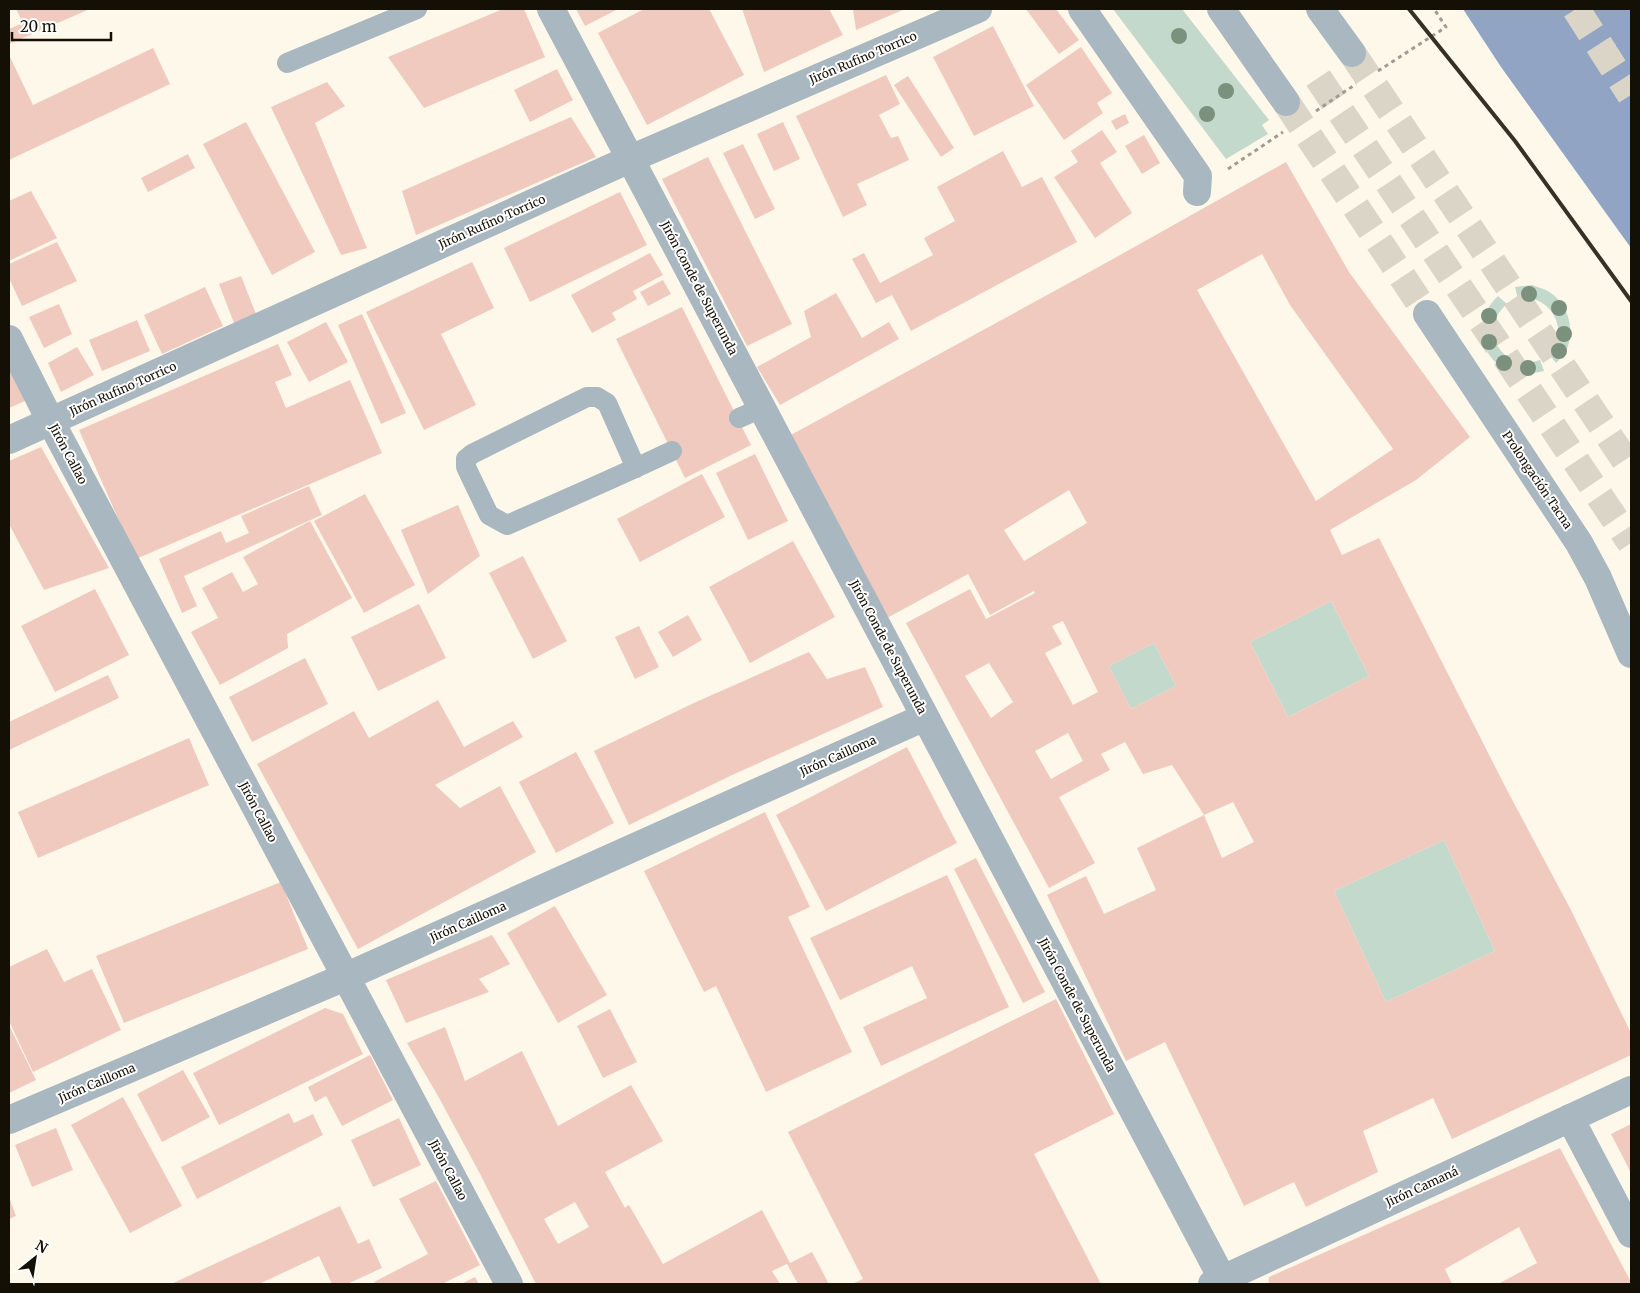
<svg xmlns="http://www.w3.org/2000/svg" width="1640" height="1293" font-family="Merriweather,serif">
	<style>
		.green { fill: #c3d9cb }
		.water { fill: #92a4c3 }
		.building { fill: #f0c9bf; fill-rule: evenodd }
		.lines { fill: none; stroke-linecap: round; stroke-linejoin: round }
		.minor-tunnel { stroke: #dbd5c8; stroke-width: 28; stroke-dasharray: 28 14; stroke-linecap: butt }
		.motorway-tunnel { stroke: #dbd5c8; stroke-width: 28; stroke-dasharray: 28 14; stroke-linecap: butt }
		.path { stroke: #a19c8f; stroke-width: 3; stroke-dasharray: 4 4; stroke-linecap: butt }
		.service { stroke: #a9b7c1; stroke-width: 20 }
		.pedestrian { stroke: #a9b7c1; stroke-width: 28 }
		.minor { stroke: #a9b7c1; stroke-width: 28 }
		.rail { stroke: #363125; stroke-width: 4 }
		.tree { fill: #7b917e }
		.labels { text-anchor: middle; stroke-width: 4; stroke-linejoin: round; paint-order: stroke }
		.street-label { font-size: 12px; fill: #151005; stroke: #fff }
	</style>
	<rect width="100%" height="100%" fill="#fef8ea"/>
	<g class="green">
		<polygon points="1113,9 1182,9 1269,120 1262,125 1268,134 1226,159"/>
		<path d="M1532,285C1536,287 1542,288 1546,290C1568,302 1576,329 1566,351C1564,355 1560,359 1556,363L1549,354C1553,348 1557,343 1558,336C1561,314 1540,293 1518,299L1515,287Z"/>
		<path d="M1498,296L1507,304C1476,330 1503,373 1540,360L1544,371C1535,373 1526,375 1517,373C1480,366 1471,320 1498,296Z"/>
		<polygon points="1331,601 1369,676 1288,717 1250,642"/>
		<polygon points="1154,643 1176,686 1131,709 1109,666"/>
		<polygon points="1444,840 1495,951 1386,1002 1334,891"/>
	</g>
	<polygon class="water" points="1463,9 1631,9 1631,248 1501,67"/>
	<g class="building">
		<polygon points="16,9 90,9 9,44 9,29 23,23"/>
		<polygon points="503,9 524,9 545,57 424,108 388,57"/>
		<polygon points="576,9 618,9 585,26"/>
		<polygon points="644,9 709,9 744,75 647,125 598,33"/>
		<polygon points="742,9 829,9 843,35 764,72"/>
		<polygon points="853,9 905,9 856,30"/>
		<polygon points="1026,9 1056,9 1079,40 1059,54"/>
		<polygon points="993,26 1034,106 974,136 933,57"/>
		<polygon points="1081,47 1112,93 1097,103 1103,113 1064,140 1026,85"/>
		<polygon points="153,48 170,84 9,160 9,55 33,105"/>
		<polygon points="557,69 573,100 530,122 514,90"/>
		<polygon points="886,75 900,104 879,115 891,138 898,136 909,160 857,184 867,205 843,217 796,116"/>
		<polygon points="908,76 954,148 941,157 894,85"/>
		<polygon points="327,82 345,106 315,123 367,248 341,255 271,107"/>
		<polygon points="1125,114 1129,123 1116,130 1111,121"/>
		<polygon points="571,117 596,157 416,235 402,191"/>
		<polygon points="246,122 315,252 272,275 203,144"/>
		<polygon points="783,122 800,159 774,171 757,134"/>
		<polygon points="1102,130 1117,152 1100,163 1132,213 1095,238 1054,177 1078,162 1071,151"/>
		<polygon points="1144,135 1160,163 1142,174 1125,146"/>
		<polygon points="743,144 775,209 755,219 723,153"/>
		<polygon points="1003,151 1022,187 1042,177 1077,242 911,331 892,295 876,303 852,259 864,253 880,283 933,255 924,238 955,221 937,187"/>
		<polygon points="188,154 195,168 148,192 141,178"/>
		<polygon points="708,157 792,324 747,346 662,179"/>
		<path d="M1286,162L1349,272L1470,437L1416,480L1330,530L1342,555L1379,538L1508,792L1571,910L1631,1033V1055L1452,1139L1433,1098L1363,1131L1378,1172L1306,1207L1294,1182L1244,1206L1165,1042L1126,1061L1047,895L1086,876L1104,914L1156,890L1137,848L1204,815L1222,858L1254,842L1233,802L1204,815L1172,765L1143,774L1125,742L1101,754L1110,770L1059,797L1095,863L1049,888L906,623L970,589L986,619L1035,593L1034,591L990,615L968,574L887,618L789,436L1113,259ZM1262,254L1290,305L1393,449L1316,501L1197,290ZM1069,490L1087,523L1024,561L1004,530ZM1331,601L1369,676L1288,717L1250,642ZM1063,621L1098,692L1073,705L1045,653L1062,644L1052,626ZM1154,643L1176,686L1131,709L1109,666ZM989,663L1013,702L991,718L965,676ZM1068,733L1083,761L1051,779L1035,751ZM1444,840L1495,951L1386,1002L1334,891Z"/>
		<polygon points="31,191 57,238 9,261 9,201"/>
		<polygon points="620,192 647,245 530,302 504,248"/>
		<polygon points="57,242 77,281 22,306 9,278 9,264"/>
		<polygon points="650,253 663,275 633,291 637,299 612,313 616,320 592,333 571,295"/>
		<polygon points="472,262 494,308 441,334 476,405 424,430 366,312"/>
		<polygon points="241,276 256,314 234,323 219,284"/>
		<polygon points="663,280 671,294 648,306 640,292"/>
		<polygon points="205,287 223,326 162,354 144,315"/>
		<polygon points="836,293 862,338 889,322 899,339 780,405 757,367 811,337 804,311"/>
		<polygon points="59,304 72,334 44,348 29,317"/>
		<polygon points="682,307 751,445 685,478 616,339"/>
		<polygon points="362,314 406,413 381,424 338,325"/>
		<polygon points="137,320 150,351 102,371 89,340"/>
		<polygon points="326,322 348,362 309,382 287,342"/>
		<polygon points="278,344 292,375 275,382 286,408 350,380 382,453 136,559 79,430"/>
		<polygon points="77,347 94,375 61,392 48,363"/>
		<polygon points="11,371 25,401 9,408 9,372"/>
		<polygon points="41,447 109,568 44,590 9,524 9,461"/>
		<polygon points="755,454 788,521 748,540 716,473"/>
		<polygon points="702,474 725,517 640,562 617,519"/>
		<polygon points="309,486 322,515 184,576 197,606 182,613 159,559 221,531 226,543 249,533 241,516"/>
		<polygon points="365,494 415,585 364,613 314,521"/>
		<polygon points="458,505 480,556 428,594 401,530"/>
		<polygon points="310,521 352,598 287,634 288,648 220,685 191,632 218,618 202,588 232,572 243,592 258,584 243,557"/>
		<polygon points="793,541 835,617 750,663 709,587"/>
		<polygon points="523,556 567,641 533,659 489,573"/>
		<polygon points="95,589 129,655 55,692 21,626"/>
		<polygon points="419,604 446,658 378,691 351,637"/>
		<polygon points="688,615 702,640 673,657 658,632"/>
		<polygon points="639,626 659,667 635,679 615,637"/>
		<polygon points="809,652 827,679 865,667 883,707 730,776 629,825 594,751 696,702"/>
		<polygon points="305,658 328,704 252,742 229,697"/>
		<polygon points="108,675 119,698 9,750 9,722"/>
		<polygon points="438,700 464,747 513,721 523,737 435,785 460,808 500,786 536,852 358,949 257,764 354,711 369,738"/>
		<polygon points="189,738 209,785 38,858 18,812"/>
		<polygon points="907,747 957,843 826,911 776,815"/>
		<polygon points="576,752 614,823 556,853 519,782"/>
		<polygon points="765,812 810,907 788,917 852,1052 766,1092 716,986 704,992 644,871"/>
		<polygon points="976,858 1045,992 1023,1003 954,869"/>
		<polygon points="947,875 1009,1007 881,1066 863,1027 927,998 912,966 840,1000 810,938"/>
		<polygon points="281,882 308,949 124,1023 96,956"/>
		<polygon points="555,906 607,995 558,1023 507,933"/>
		<polygon points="492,935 510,964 479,979 489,992 406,1023 386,980"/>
		<polygon points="47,949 64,982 92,969 121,1030 33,1072 9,1021 9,967"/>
		<polygon points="1056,999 1114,1114 1034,1154 1101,1284 852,1284 863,1279 788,1132"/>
		<polygon points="325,1008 343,1014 363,1054 219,1125 193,1073"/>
		<polygon points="610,1009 637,1062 603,1078 577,1026"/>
		<polygon points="9,1025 36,1080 9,1093"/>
		<path d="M445,1027L465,1081L522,1051L558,1126L631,1085L663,1141L605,1172L625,1208L629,1205L663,1264L762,1210L790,1263L812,1252L829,1284H798L787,1264L772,1271L780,1284H536L478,1170L438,1096L407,1043ZM575,1202L589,1227L558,1244L544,1219Z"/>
		<polygon points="370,1055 393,1100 342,1126 326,1096 315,1102 308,1087"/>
		<polygon points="183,1070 210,1117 162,1142 137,1094"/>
		<polygon points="123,1097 182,1206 130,1233 71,1125"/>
		<polygon points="289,1113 294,1123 313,1114 323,1135 197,1199 181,1167"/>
		<polygon points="399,1118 421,1165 373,1187 351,1140"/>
		<polygon points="1631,1124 1631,1173 1611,1134"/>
		<polygon points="56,1128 73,1170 32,1187 15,1145"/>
		<polygon points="1560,1148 1631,1282 1626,1284 1498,1284 1537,1263 1519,1227 1445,1269 1452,1284 1268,1284 1269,1277"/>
		<polygon points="436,1181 480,1265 442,1284 375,1284 374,1282 428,1254 399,1199"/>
		<polygon points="9,1197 16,1216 9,1219"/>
		<polygon points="340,1206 358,1244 369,1239 382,1268 347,1284 332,1284 319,1256 259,1284 171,1284"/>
		<polygon points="475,1277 479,1284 461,1284"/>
	</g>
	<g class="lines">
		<g class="minor-tunnel">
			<polyline points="1352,53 1631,469"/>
			<polyline points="1318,78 1631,543"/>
			<polyline points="1286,102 1427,314"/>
		</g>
		<polyline class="motorway-tunnel" points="1576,9 1631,95"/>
		<g class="path">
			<polyline points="1378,71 1446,27 1434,9"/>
			<polyline points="1316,111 1356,84"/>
			<polyline points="1228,169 1283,132"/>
		</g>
		<g class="service">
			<polyline points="287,63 417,9"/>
			<polyline points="739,418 762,408"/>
			<path d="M636,468L607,403L597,397H587L472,454L466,459V467L489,515L507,525C562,501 617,477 672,451"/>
		</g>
		<g class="pedestrian">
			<polyline points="1082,9 1198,176 1197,192"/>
			<polyline points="630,159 978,9"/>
			<polyline points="1570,1118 1631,1234"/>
		</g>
		<g class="minor">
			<polyline points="551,9 1225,1284"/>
			<polyline points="1221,9 1286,102"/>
			<polyline points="1320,9 1352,53"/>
			<polyline points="1427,314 1579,543 1598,578 1631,654"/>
			<polyline points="9,339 51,422 509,1284"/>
			<polyline points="9,440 630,159"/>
			<polyline points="9,1120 345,977 925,717"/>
			<polyline points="1212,1284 1631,1090"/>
		</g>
		<polyline class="rail" points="1409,9 1515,141 1631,301"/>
	</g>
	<g class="tree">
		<circle cx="1179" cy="36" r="8"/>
		<circle cx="1226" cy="91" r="8"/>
		<circle cx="1207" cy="114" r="8"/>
		<circle cx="1529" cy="294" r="8"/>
		<circle cx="1559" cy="308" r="8"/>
		<circle cx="1489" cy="316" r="8"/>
		<circle cx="1564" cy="334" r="8"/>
		<circle cx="1489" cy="342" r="8"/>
		<circle cx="1559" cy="351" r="8"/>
		<circle cx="1504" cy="363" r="8"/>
		<circle cx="1528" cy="368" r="8"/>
	</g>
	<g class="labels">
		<g class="street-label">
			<text transform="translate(863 58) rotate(-23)" y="4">Jirón Rufino Torrico</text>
			<text transform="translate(492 222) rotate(-24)" y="4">Jirón Rufino Torrico</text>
			<text transform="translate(699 288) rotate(62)" y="4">Jirón Conde de Superunda</text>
			<text transform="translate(123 389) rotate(-24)" y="4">Jirón Rufino Torrico</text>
			<text transform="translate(68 454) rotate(62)" y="4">Jirón Callao</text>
			<text transform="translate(1537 480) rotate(56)" y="4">Prolongación Tacna</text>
			<text transform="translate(888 647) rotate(62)" y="4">Jirón Conde de Superunda</text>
			<text transform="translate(838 756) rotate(-24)" y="4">Jirón Cailloma</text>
			<text transform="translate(258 812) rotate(62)" y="4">Jirón Callao</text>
			<text transform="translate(468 922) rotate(-24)" y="4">Jirón Cailloma</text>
			<text transform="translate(1077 1005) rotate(62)" y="4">Jirón Conde de Superunda</text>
			<text transform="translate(97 1083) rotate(-23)" y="4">Jirón Cailloma</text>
			<text transform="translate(448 1170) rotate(62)" y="4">Jirón Callao</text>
			<text transform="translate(1422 1187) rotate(-25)" y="4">Jirón Camaná</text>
		</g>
	</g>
	<rect width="1640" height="1293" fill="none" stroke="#151005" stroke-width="20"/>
	<g transform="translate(35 1258) rotate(30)" stroke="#ffffff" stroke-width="4" paint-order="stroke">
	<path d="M0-4L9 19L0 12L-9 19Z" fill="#151005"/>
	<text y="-8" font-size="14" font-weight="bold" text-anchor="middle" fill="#151005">N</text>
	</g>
	<path d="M12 32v8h99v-8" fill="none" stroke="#151005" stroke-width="2.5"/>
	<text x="20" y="32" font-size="15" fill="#151005" stroke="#ffffff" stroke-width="4" paint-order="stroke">20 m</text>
</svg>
